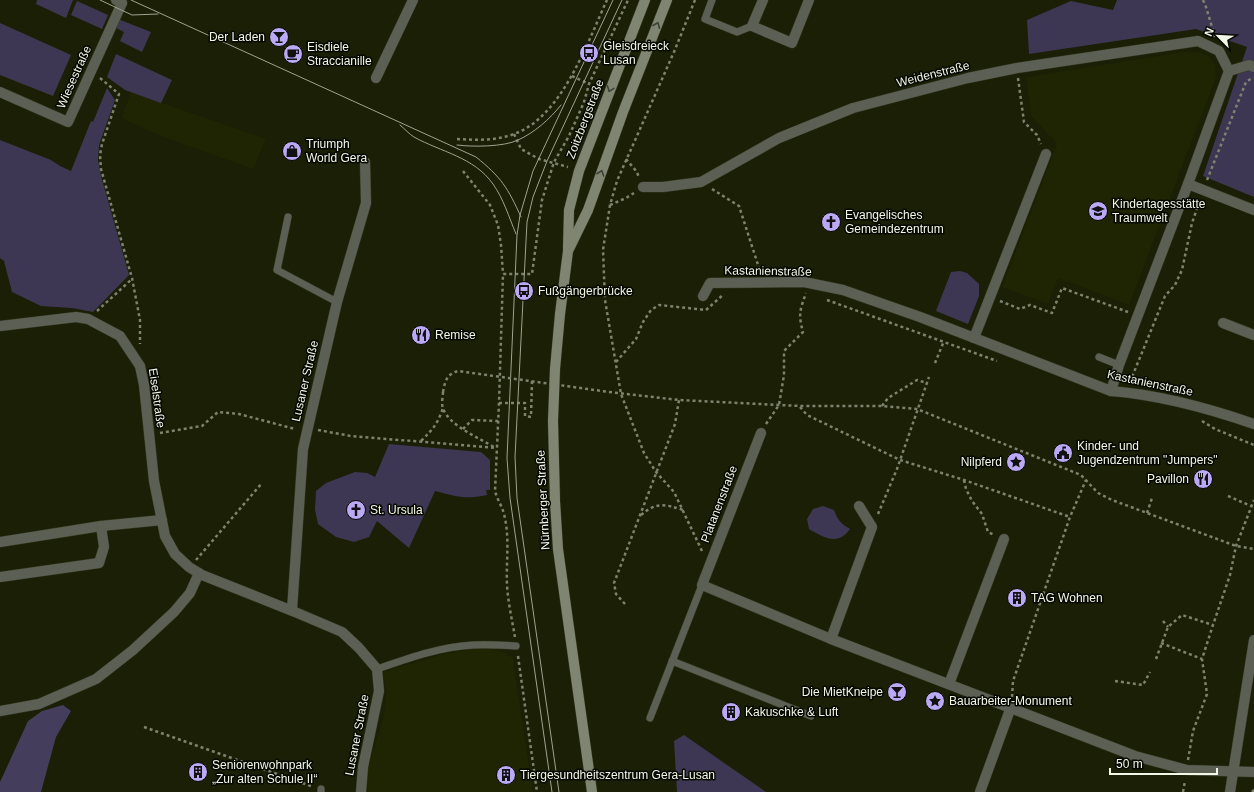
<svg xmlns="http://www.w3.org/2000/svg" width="1254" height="792" font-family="Arial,sans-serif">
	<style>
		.built { fill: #1f2403 }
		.green { fill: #3e3753 }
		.forest { fill: #443d5b }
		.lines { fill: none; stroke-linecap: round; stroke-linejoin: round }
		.service-casing { stroke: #343921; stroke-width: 8 }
		.minor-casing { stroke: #343921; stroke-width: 11 }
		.tertiary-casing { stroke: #343921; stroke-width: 11 }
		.secondary-casing { stroke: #343921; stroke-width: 11 }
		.path { stroke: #7e836e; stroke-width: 2.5; stroke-dasharray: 3 3; stroke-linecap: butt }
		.service { stroke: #5c5f53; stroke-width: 7 }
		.minor { stroke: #5c5f53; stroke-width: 10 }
		.tertiary { stroke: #5c5f53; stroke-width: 10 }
		.secondary { stroke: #808572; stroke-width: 10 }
		.tram { stroke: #9fa390; stroke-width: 1 }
		.path-bridge { stroke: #7e836e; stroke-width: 2.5; stroke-dasharray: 3 3; stroke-linecap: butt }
		.oneway { stroke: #3d4034 }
		.labels { text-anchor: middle; stroke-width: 3; stroke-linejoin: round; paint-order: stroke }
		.poi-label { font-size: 12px; fill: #f3f7e7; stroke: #060802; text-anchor: start }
		.street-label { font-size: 12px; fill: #f3f7e7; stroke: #060802 }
	</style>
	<rect width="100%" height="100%" fill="#1a1f06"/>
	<g class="built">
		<polygon points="1183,52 1198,52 1209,56 1215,65 1216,78 1129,305 1058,278 1048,304 1002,287 1057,144 1031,116 1026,77"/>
		<polygon points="131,92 266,139 253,169 158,135 121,118"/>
		<polygon points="476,648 493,649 504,652 513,658 533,792 365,792 366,775 384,716 386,691 383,672 444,654"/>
	</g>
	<g class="green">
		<polygon points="37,0 73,0 66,18 36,4"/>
		<polygon points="1117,0 1254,0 1254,197 1203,176 1247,47 1196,29 1029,54 1027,20 1071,1 1113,10"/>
		<polygon points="77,1 108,15 102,29 71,15"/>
		<polygon points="118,19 151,32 142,52 120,41 124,32 114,27"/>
		<polygon points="0,23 71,55 53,96 0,75"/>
		<polygon points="116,54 172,80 161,103 125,90 107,77"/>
		<polygon points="107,88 115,100 99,145 98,160 101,176 129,275 93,312 72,308 41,306 12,292 4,261 0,258 0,140 51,160 60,166 71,171 91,121 93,122"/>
		<polygon points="960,271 967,273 979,284 979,296 968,324 936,311 951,272"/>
		<path d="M389,444L481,452L490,460V490H486L487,495C464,500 456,496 435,491L409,548L377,521L369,537L354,542L336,537L318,524L315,510L316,491L326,483L355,472L367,473L375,477Z"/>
		<path d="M823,506L834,510C837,519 841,524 850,529C838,546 825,538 809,529L807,519L813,509Z"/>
		<polygon points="684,735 766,792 677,792 674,741"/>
	</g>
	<polygon class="forest" points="63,705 71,711 56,737 41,792 0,792 0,782 28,721 42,711"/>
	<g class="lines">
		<defs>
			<g id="service">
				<polyline points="712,0 705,19 737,32 752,26"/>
				<polyline points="288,217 277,270 337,302"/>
				<polyline points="1099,357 1119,365"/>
				<polyline points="672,661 811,716"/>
				<path d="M377,669C409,658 439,647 473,645C487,644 502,645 516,646"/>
				<polyline points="650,718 702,585"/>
				<polyline points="321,789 321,792"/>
			</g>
			<g id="minor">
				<polyline points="763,0 752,26 792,43 809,0"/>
				<polyline points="1229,71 1249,65 1254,67"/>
				<polyline points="376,78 413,0"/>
				<polyline points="0,92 68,122 122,3"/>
				<polyline points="1188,184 1254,210"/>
				<polyline points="643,187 663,187 701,182 779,138 853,108 968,78 1017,68 1198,41 1219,51 1229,71 1188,184 1119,365 1111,391"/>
				<path d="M703,296L710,283L804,282L843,290L920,317L1111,391C1160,395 1208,408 1254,424"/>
				<polyline points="1223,323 1254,335"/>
				<polyline points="0,326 76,317 88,319 120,336 140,366 144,385 154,481 165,536 175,554 189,567 202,575 295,612 342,632 359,648 377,669 379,691 363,767 361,792"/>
				<polyline points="974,338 1046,154"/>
				<polyline points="761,433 702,585 831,639 1135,756 1187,770 1254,772"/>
				<polyline points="0,542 101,526 162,520"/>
				<polyline points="0,577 99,563 104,547 101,526"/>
				<polyline points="292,610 303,449 337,302 366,203 365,162"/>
				<polyline points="831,639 872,527 859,506"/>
				<polyline points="949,684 1004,539"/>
				<polyline points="0,711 39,704 96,679 133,650 174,612 190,593 199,573"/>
				<polyline points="980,792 1011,707"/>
			</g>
			<g id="tertiary">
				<polyline points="116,0 122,3"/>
				<polyline points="1230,792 1254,640"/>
			</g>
			<g id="secondary">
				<polyline points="568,248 569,210 579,171 645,0"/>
				<polyline points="592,792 558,549 555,501 553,421 555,369 560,314 568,251 588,210 623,112 667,0"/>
			</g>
		</defs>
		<use href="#service" class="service-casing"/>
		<use href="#minor" class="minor-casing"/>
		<use href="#tertiary" class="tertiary-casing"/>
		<use href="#secondary" class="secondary-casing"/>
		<g class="path">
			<polyline points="695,0 674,52 617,181 610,205 603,250 605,300 621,394 644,453 656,472 674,492 702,551"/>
			<polyline points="1203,0 1206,7 1215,37"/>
			<polyline points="572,76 589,84"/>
			<polyline points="100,78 119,94 102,144 100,155 101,169 132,278 140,320 140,344"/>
			<polyline points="1018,78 1024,122 1037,135 1041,144"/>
			<polyline points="514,134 521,149 539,159 568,167"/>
			<path d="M457,139C476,140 495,141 514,134C562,117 587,43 607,0"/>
			<polyline points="626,159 637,172 639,178"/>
			<polyline points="463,171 490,205 498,225 501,245 503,274"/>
			<polyline points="1207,180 1246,82 1252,78"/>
			<polyline points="712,189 739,206 760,271"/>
			<polyline points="610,205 626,198 634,193"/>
			<polyline points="827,300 997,361"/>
			<polyline points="1000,301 1020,309 1030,305 1052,313 1062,288 1128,312"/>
			<polyline points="97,311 132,279"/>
			<polyline points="616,362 636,339 643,322 651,310 659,305 706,310 724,294"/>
			<polyline points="935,363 944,341"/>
			<polyline points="1130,382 1165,296 1175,285 1182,270 1192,223 1200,200"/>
			<path d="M443,392C443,397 441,403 443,408C448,425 479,438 494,447"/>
			<polyline points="609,392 679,400 800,406 882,406 917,409 1081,475 1098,493 1112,500 1236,546 1254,549"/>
			<polyline points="499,403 525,403 525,416 531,417 532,381"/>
			<polyline points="882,406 888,398 917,380 927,383"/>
			<polyline points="800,407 807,415 900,460 964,480 1070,517"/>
			<polyline points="1202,421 1215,429 1254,445"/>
			<path d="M766,424L779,405L784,375V351L803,332C798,314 800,310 806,293"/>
			<polyline points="463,429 472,420 498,421"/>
			<polyline points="318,430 351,436 497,448"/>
			<polyline points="160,433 202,426 218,412 239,414 295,429"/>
			<path d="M421,441C433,429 437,425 443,408"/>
			<polyline points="964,480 966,489 972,501 982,514 988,532 994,535"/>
			<polyline points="1228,496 1251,506"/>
			<polyline points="1147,513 1152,498"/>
			<polyline points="878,514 897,469 929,377"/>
			<path d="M641,515C656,502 665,504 683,510"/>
			<polyline points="196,560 262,483"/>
			<polyline points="625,604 616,594 614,583 675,424 679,400"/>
			<polyline points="1163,621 1168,627"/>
			<path d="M515,637C512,620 508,602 507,585C506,561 510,537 504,514C502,506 497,499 495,491L499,403L503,274H532L542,200L554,162L569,136L584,102L589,84L628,0"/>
			<polyline points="1161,643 1202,659"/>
			<polyline points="518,656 537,792"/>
			<polyline points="1156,659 1168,627 1182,615 1213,625"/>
			<polyline points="1115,681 1143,685 1150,672"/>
			<polyline points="1012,697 1013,681 1070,517 1086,480"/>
			<polyline points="144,727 311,786"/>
			<polyline points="1188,760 1193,731 1207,694 1202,659 1213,625 1230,575 1236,546 1254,500"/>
			<polyline points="1183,792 1185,781"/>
			<polyline points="1252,792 1254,790"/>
		</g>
		<use href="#service" class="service"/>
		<use href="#minor" class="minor"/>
		<use href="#tertiary" class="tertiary"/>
		<use href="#secondary" class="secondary"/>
		<g class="tram">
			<polyline points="100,0 132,15 158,14"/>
			<path d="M131,0L476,157C501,177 508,188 521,217"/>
			<path d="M400,125C405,129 409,134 414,137C441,152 474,157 493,184C503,198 509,217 516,234"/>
			<path d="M457,145C472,147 504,147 518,140C534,133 550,119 561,105"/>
			<polyline points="552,792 510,498 507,458 517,235 520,215 533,171 613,0"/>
			<polyline points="559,792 517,498 515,457 527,222 533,197 547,161 622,0"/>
		</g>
		<path class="path-bridge" d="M443,392C445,381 447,374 458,371L609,392"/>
	</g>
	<defs><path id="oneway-chevron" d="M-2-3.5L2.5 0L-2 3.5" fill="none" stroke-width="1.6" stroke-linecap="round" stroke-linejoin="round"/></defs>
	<g class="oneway">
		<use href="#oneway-chevron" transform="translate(657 25) rotate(-68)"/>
		<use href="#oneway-chevron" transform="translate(610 89) rotate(111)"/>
		<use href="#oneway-chevron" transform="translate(601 173) rotate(-71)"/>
	</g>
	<defs>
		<symbol id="bar-disc" viewBox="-11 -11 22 22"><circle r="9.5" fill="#bca9f5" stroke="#060802"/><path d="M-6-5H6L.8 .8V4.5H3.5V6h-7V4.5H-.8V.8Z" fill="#111"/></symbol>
		<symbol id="bus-disc" viewBox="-11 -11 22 22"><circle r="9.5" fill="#bca9f5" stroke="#060802"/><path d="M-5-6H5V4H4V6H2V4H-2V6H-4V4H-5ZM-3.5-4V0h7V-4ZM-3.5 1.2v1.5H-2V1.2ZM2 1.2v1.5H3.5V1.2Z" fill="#111"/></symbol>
		<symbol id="cafe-disc" viewBox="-11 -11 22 22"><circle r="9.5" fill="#bca9f5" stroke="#060802"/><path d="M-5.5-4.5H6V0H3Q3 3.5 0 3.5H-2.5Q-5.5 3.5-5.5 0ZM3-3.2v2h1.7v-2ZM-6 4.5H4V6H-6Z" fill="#111"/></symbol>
		<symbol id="shop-disc" viewBox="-11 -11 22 22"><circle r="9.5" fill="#bca9f5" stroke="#060802"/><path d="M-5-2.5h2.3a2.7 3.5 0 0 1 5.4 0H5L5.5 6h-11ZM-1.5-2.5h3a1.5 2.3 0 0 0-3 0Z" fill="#111"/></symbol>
		<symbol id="school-disc" viewBox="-11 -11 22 22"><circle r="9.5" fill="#bca9f5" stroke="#060802"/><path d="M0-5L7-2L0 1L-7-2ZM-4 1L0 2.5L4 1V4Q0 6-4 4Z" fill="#111"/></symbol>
		<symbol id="church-disc" viewBox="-11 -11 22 22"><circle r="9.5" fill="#bca9f5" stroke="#060802"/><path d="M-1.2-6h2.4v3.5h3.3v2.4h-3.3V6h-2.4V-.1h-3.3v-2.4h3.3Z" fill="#111"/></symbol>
		<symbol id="restaurant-disc" viewBox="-11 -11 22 22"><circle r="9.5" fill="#bca9f5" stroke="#060802"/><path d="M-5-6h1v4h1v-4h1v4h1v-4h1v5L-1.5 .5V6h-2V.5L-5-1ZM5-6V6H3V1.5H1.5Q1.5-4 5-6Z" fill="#111"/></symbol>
		<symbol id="civic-disc" viewBox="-11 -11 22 22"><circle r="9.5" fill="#bca9f5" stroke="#060802"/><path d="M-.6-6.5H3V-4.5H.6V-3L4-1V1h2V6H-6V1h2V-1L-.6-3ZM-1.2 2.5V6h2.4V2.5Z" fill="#111"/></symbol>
		<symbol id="sight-disc" viewBox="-11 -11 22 22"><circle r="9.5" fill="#bca9f5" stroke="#060802"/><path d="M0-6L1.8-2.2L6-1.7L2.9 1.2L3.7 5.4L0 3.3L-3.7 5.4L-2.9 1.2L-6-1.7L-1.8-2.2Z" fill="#111"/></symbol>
		<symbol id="building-disc" viewBox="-11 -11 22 22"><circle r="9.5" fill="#bca9f5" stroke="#060802"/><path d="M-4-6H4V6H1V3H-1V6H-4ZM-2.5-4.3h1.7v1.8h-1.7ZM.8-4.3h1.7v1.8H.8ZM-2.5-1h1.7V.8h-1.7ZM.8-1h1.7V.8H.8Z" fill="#111"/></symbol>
	</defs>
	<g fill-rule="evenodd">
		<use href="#bar-disc" x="268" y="26" width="22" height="22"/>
		<use href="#bus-disc" x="578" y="42" width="22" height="22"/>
		<use href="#cafe-disc" x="282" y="43" width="22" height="22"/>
		<use href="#shop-disc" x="281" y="140" width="22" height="22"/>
		<use href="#school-disc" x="1087" y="200" width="22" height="22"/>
		<use href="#church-disc" x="820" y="211" width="22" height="22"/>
		<use href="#bus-disc" x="513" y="280" width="22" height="22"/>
		<use href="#restaurant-disc" x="410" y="324" width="22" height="22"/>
		<use href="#civic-disc" x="1052" y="442" width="22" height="22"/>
		<use href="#sight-disc" x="1005" y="451" width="22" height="22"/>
		<use href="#restaurant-disc" x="1192" y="468" width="22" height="22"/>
		<use href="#church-disc" x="345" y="499" width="22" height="22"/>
		<use href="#building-disc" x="1006" y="587" width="22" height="22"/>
		<use href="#bar-disc" x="886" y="681" width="22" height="22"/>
		<use href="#sight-disc" x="924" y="690" width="22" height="22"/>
		<use href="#building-disc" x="720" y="701" width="22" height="22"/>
		<use href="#building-disc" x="187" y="761" width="22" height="22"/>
		<use href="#building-disc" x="495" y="764" width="22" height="22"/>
	</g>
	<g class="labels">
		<g class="poi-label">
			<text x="265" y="41" text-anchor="end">Der Laden</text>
			<text x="603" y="50">Gleisdreieck<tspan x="603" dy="14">Lusan</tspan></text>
			<text x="307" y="51">Eisdiele<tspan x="307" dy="14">Straccianille</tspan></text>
			<text x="306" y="148">Triumph<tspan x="306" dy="14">World Gera</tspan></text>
			<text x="1112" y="208">Kindertagesstätte<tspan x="1112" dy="14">Traumwelt</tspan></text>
			<text x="845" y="219">Evangelisches<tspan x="845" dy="14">Gemeindezentrum</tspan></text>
			<text x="538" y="295">Fußgängerbrücke</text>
			<text x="435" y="339">Remise</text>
			<text x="1077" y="450">Kinder- und<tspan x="1077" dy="14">Jugendzentrum "Jumpers"</tspan></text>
			<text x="1002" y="466" text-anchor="end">Nilpferd</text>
			<text x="1189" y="483" text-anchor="end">Pavillon</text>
			<text x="370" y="514">St. Ursula</text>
			<text x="1031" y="602">TAG Wohnen</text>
			<text x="883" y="696" text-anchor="end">Die MietKneipe</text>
			<text x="949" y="705">Bauarbeiter-Monument</text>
			<text x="745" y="716">Kakuschke &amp; Luft</text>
			<text x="212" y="769">Seniorenwohnpark<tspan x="212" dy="14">„Zur alten Schule II“</tspan></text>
			<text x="520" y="779">Tiergesundheitszentrum Gera-Lusan</text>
		</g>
		<g class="street-label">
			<text transform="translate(933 74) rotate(-14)" y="4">Weidenstraße</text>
			<text transform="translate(74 77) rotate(-66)" y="4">Wiesestraße</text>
			<text transform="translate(585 119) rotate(-69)" y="4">Zoitzbergstraße</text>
			<text transform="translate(768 271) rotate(1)" y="4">Kastanienstraße</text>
			<text transform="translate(305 381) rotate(-77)" y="4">Lusaner Straße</text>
			<text transform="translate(1150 383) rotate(12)" y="4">Kastanienstraße</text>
			<text transform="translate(157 398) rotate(82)" y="4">Eiselstraße</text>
			<text transform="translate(543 500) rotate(-93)" y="4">Nürnberger Straße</text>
			<text transform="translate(719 504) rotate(-69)" y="4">Platanenstraße</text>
			<text transform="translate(357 735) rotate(-79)" y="4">Lusaner Straße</text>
		</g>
	</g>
	<g transform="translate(1218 36) rotate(294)" stroke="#060802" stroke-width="3" paint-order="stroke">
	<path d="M0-3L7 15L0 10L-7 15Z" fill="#f3f7e7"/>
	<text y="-6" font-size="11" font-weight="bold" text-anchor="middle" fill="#f3f7e7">N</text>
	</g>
	<path d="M1110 768v6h107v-6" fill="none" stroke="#f3f7e7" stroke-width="2"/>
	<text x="1116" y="768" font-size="12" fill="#f3f7e7" stroke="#060802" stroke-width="3" paint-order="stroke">50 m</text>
</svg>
